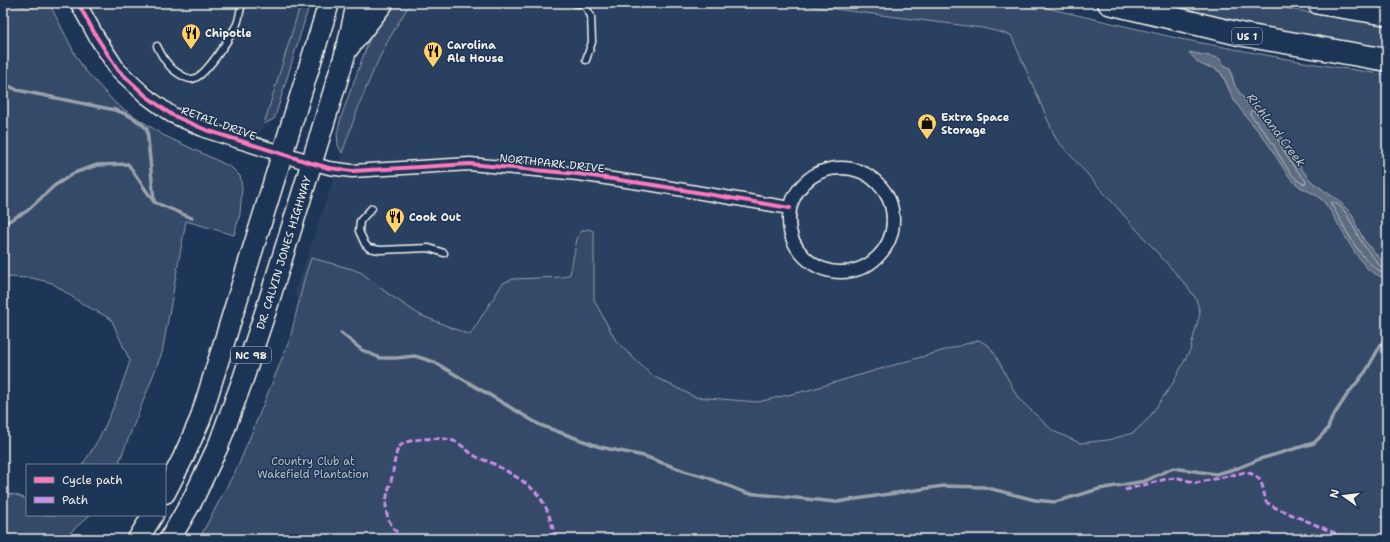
<svg xmlns="http://www.w3.org/2000/svg" width="1390" height="542" font-family="'Shantell Sans',sans-serif">
	<style>
		.built { fill: #2a4060 }
		.green { fill: #354a67; stroke: #949ea8 }
		.water { fill: #5e6d82; stroke: #9aa2ab }
		.lines { fill: none; stroke-linecap: round; stroke-linejoin: round }
		.shore { stroke: #b8bcbf; stroke-width: 1 }
		.stream { stroke: #9aa2ab; stroke-width: 3.5 }
		.service-casing { stroke: #f4f1e8; stroke-width: 9 }
		.minor-casing { stroke: #f4f1e8; stroke-width: 15 }
		.tertiary-casing { stroke: #f4f1e8; stroke-width: 18 }
		.trunk-casing { stroke: #f4f1e8; stroke-width: 23 }
		.motorway-casing { stroke: #f4f1e8; stroke-width: 25 }
		.service { stroke: #1d3557; stroke-width: 6 }
		.minor { stroke: #1d3557; stroke-width: 12 }
		.tertiary { stroke: #1d3557; stroke-width: 15 }
		.trunk { stroke: #1d3557; stroke-width: 20 }
		.motorway { stroke: #1d3557; stroke-width: 22 }
		.quiet { stroke: #ce8fe9; stroke-width: 3; stroke-dasharray: 6 3; stroke-linecap: butt }
		.cycleway-casing { stroke: #1d3557; stroke-width: 6 }
		.cycleway { stroke: #fd7abc; stroke-width: 4 }
		.labels { text-anchor: middle; stroke-width: 3; stroke-linejoin: round; paint-order: stroke }
		.shield { fill: #1d3557; stroke: #b4b9bc; stroke-width: 1 }
		.shield-label { font-size: 10px; font-weight: bold; fill: #f4f1e8 }
		.poi-label { font-size: 11px; font-weight: bold; fill: #f4f1e8; stroke: #1d3557; text-anchor: start }
		.street-label { font-size: 11px; fill: #f4f1e8; stroke: #1d3557 }
		.park-label { font-size: 11px; fill: #bbbfc1; stroke: #1d3557 }
		.water-label { font-size: 12px; font-style: italic; fill: #c0c3c4; stroke: #1d3557 }
	</style>
	<rect width="100%" height="100%" fill="#1d3557"/>
	<filter id="ink" filterUnits="userSpaceOnUse"><feTurbulence type="fractalNoise" baseFrequency=".025" numOctaves="2"/><feDisplacementMap in="SourceGraphic" scale="8" xChannelSelector="R" yChannelSelector="G"/><feConvolveMatrix kernelMatrix="1 2 1 2 8 2 1 2 1" color-interpolation-filters="sRGB"/></filter>
	<g filter="url(#ink)">
		<g class="built">
			<polygon points="87,3 301,3 261,133 177,108 128,65 105,36"/>
			<polygon points="411,3 787,3 983,28 1060,49 1305,186 1387,269 1387,332 1145,481 341,333 294,295 362,95 378,61 398,22"/>
		</g>
		<g class="green">
			<path d="M3,3L31,8L49,3L76,56L84,69L116,104L163,135L231,167L240,176L242,188L240,214L234,235L186,221L162,353L118,465H82C105,434 118,397 130,361L111,319L81,303L52,283L32,278L3,277Z"/>
			<polygon points="301,3 310,3 276,114 274,119 264,124"/>
			<path d="M392,3H411C378,51 361,99 342,153L338,145L337,133L342,114L372,32Z"/>
			<polygon points="787,3 1025,3 1181,39 1303,62 1387,75 1387,267 1364,240 1357,227 1351,214 1339,201 1312,182 1295,161 1274,125 1265,115 1245,100 1235,86 1230,68 1224,65 1219,58 1190,53 1206,67 1212,67 1221,73 1234,100 1265,139 1300,187 1316,195 1324,202 1336,219 1379,276 1387,279 1387,539 199,539 239,464 290,339 305,276 311,258 352,269 362,273 387,293 420,315 470,335 503,283 513,279 563,277 570,274 577,239 581,231 589,229 593,231 594,236 594,300 616,341 651,375 695,397 758,402 809,390 979,340 989,346 996,356 1018,398 1053,431 1080,443 1108,440 1133,433 1148,419 1173,383 1190,350 1200,313 1196,299 1187,286 1056,139 1011,35 983,28"/>
			<path d="M1152,3H1252L1387,25V48C1308,37 1230,21 1152,3Z"/>
			<polygon points="3,493 16,495 27,499 27,515 90,515 63,539 3,539"/>
		</g>
		<path class="water" d="M1189,52L1219,58L1224,65L1230,68L1231,74L1235,86L1245,100L1265,115L1274,125L1295,161L1312,182L1339,201L1352,214L1357,227L1364,240L1387,267V279C1380,276 1371,273 1366,267C1349,248 1340,224 1325,203C1317,192 1300,190 1291,179C1281,167 1275,153 1266,141C1256,127 1243,115 1234,100C1229,91 1227,81 1221,73C1215,66 1209,68 1202,65C1196,62 1193,57 1189,52Z"/>
		<g class="lines">
			<g class="shore">
				<path d="M1253,111C1273,123 1279,145 1292,164C1296,170 1301,175 1306,181L1305,184C1291,182 1277,149 1269,138C1264,130 1256,122 1250,114V112Z"/>
				<path d="M1387,269L1382,268C1375,259 1367,251 1361,241C1354,230 1345,203 1331,202V204C1347,229 1358,262 1387,275"/>
			</g>
			<g class="stream">
				<path d="M3,83L17,90L115,110C128,114 138,119 147,129L154,201"/>
				<polyline points="3,224 27,211 54,186 74,173 97,165 128,164 154,202 192,218"/>
				<polyline points="341,333 362,350 380,358 396,358 415,356 434,362 540,425 600,447 644,456 687,472 706,477 746,493 836,502 943,486 984,487 1035,500 1055,502 1099,489 1145,481 1173,468 1216,474 1238,468 1260,459 1314,443 1327,430 1332,418 1347,395 1366,371 1383,341 1387,332"/>
			</g>
			<defs>
				<g id="service">
					<polyline points="574,3 584,4 591,16 592,42 586,60"/>
					<path d="M157,46C160,52 163,59 168,64C172,70 184,78 191,79C204,80 230,37 236,26C240,19 239,10 243,3"/>
					<polyline points="372,208 360,221 359,231 365,244 369,248 380,250 429,248 444,253"/>
				</g>
				<g id="minor">
					<polyline points="311,163 329,168 352,171 470,164 578,174 654,185 790,208"/>
					<circle cx="841" cy="220" r="52"/>
				</g>
				<polyline id="tertiary" points="78,3 96,36 118,70 146,96 172,115 206,130 311,163"/>
				<g id="trunk">
					<polyline points="165,493 183,458 200,420 329,3"/>
					<polyline points="138,539 153,515"/>
					<path id="s1" d="M170,539L193,499L219,444L243,379L267,307L303,191L347,48L357,3"/>
				</g>
				<g id="motorway">
					<polyline points="1109,3 1244,35 1387,60"/>
					<polyline points="1319,3 1387,14"/>
					<polyline points="347,48 382,3"/>
				</g>
			</defs>
			<use href="#service" class="service-casing"/>
			<use href="#minor" class="minor-casing"/>
			<use href="#tertiary" class="tertiary-casing"/>
			<use href="#trunk" class="trunk-casing"/>
			<use href="#motorway" class="motorway-casing"/>
			<use href="#service" class="service"/>
			<use href="#minor" class="minor"/>
			<use href="#tertiary" class="tertiary"/>
			<use href="#trunk" class="trunk"/>
			<use href="#motorway" class="motorway"/>
			<g class="quiet">
				<path d="M1125,490L1166,479L1179,478L1196,483L1246,472C1264,477 1262,486 1266,502L1274,507L1349,539"/>
				<path d="M403,539C383,519 383,507 391,481C394,472 394,452 400,446C407,438 440,437 450,440C460,442 467,451 475,456C480,459 485,460 490,462C505,470 532,484 541,499C549,510 552,526 556,539"/>
			</g>
			<defs>
				<polyline id="cycleway" points="78,3 96,36 118,70 146,96 172,115 206,130 311,163 329,168 352,171 470,164 578,174 654,185 790,208"/>
			</defs>
			<use href="#cycleway" class="cycleway-casing"/>
			<use href="#cycleway" class="cycleway"/>
		</g>
	</g>
	<defs>
		<symbol id="restaurant-pin" viewBox="-11 -11 22 30"><path d="M0 17L-7.5 6A9.5 9.5 0 1 1 7.5 6Z" fill="#ffd166" stroke="#1d3557"/><path d="M-5-6h1v4h1v-4h1v4h1v-4h1v5L-1.5 .5V6h-2V.5L-5-1ZM5-6V6H3V1.5H1.5Q1.5-4 5-6Z" fill="#111"/></symbol>
		<symbol id="shop-pin" viewBox="-11 -11 22 30"><path d="M0 17L-7.5 6A9.5 9.5 0 1 1 7.5 6Z" fill="#ffd166" stroke="#1d3557"/><path d="M-5-2.5h2.3a2.7 3.5 0 0 1 5.4 0H5L5.5 6h-11ZM-1.5-2.5h3a1.5 2.3 0 0 0-3 0Z" fill="#111"/></symbol>
	</defs>
	<g fill-rule="evenodd">
		<use href="#restaurant-pin" x="180" y="22" width="22" height="30"/>
		<use href="#restaurant-pin" x="422" y="40" width="22" height="30"/>
		<use href="#shop-pin" x="916" y="112" width="22" height="30"/>
		<use href="#restaurant-pin" x="384" y="206" width="22" height="30"/>
	</g>
	<g class="labels">
		<g class="shield">
			<rect x="1232" y="28" width="30" height="16" rx="3"/>
			<rect x="231" y="347" width="40" height="16" rx="3"/>
		</g>
		<g class="shield-label">
			<text x="1247" y="40">US 1</text>
			<text x="251" y="359">NC 98</text>
		</g>
		<g class="poi-label">
			<text x="205" y="37">Chipotle</text>
			<text x="447" y="49">Carolina<tspan x="447" dy="13">Ale House</tspan></text>
			<text x="941" y="121">Extra Space<tspan x="941" dy="13">Storage</tspan></text>
			<text x="409" y="221">Cook Out</text>
		</g>
		<g class="street-label">
			<text transform="translate(219 123) rotate(20)" y="4">RETAIL DRIVE</text>
			<text transform="translate(552 163) rotate(6)" y="4">NORTHPARK DRIVE</text>
			<text dy="4" stroke="none"><textPath href="#s1" startOffset="309">DR. CALVIN JONES HIGHWAY</textPath></text>
		</g>
		<g class="park-label">
			<text x="313" y="465">Country Club at<tspan x="313" dy="13">Wakefield Plantation</tspan></text>
		</g>
		<g class="water-label">
			<text transform="translate(1276 130) rotate(53)" y="4">Richland Creek</text>
		</g>
	</g>
	<rect width="1390" height="542" fill="none" stroke="#1d3557" stroke-width="16"/>
	<rect x="8" y="8" width="1374" height="526" fill="none" stroke="#f4f1e8" stroke-width="1.5" filter="url(#ink)"/>
	<rect x="26" y="464" width="140" height="52" fill="#1d3557" stroke="#738091"/>
	<rect x="34" y="477" width="20" height="6" fill="#fd7abc" stroke="#738091"/>
	<text x="62" y="484" font-size="12" fill="#f4f1e8">Cycle path</text>
	<rect x="34" y="497" width="20" height="6" fill="#ce8fe9" stroke="#738091"/>
	<text x="62" y="504" font-size="12" fill="#f4f1e8">Path</text>
	<g transform="translate(1344 496) rotate(284)" stroke="#1d3557" stroke-width="3" paint-order="stroke">
	<path d="M0-3L7 15L0 10L-7 15Z" fill="#f4f1e8"/>
	<text y="-6" font-size="11" font-weight="bold" text-anchor="middle" fill="#f4f1e8">N</text>
	</g>
</svg>
